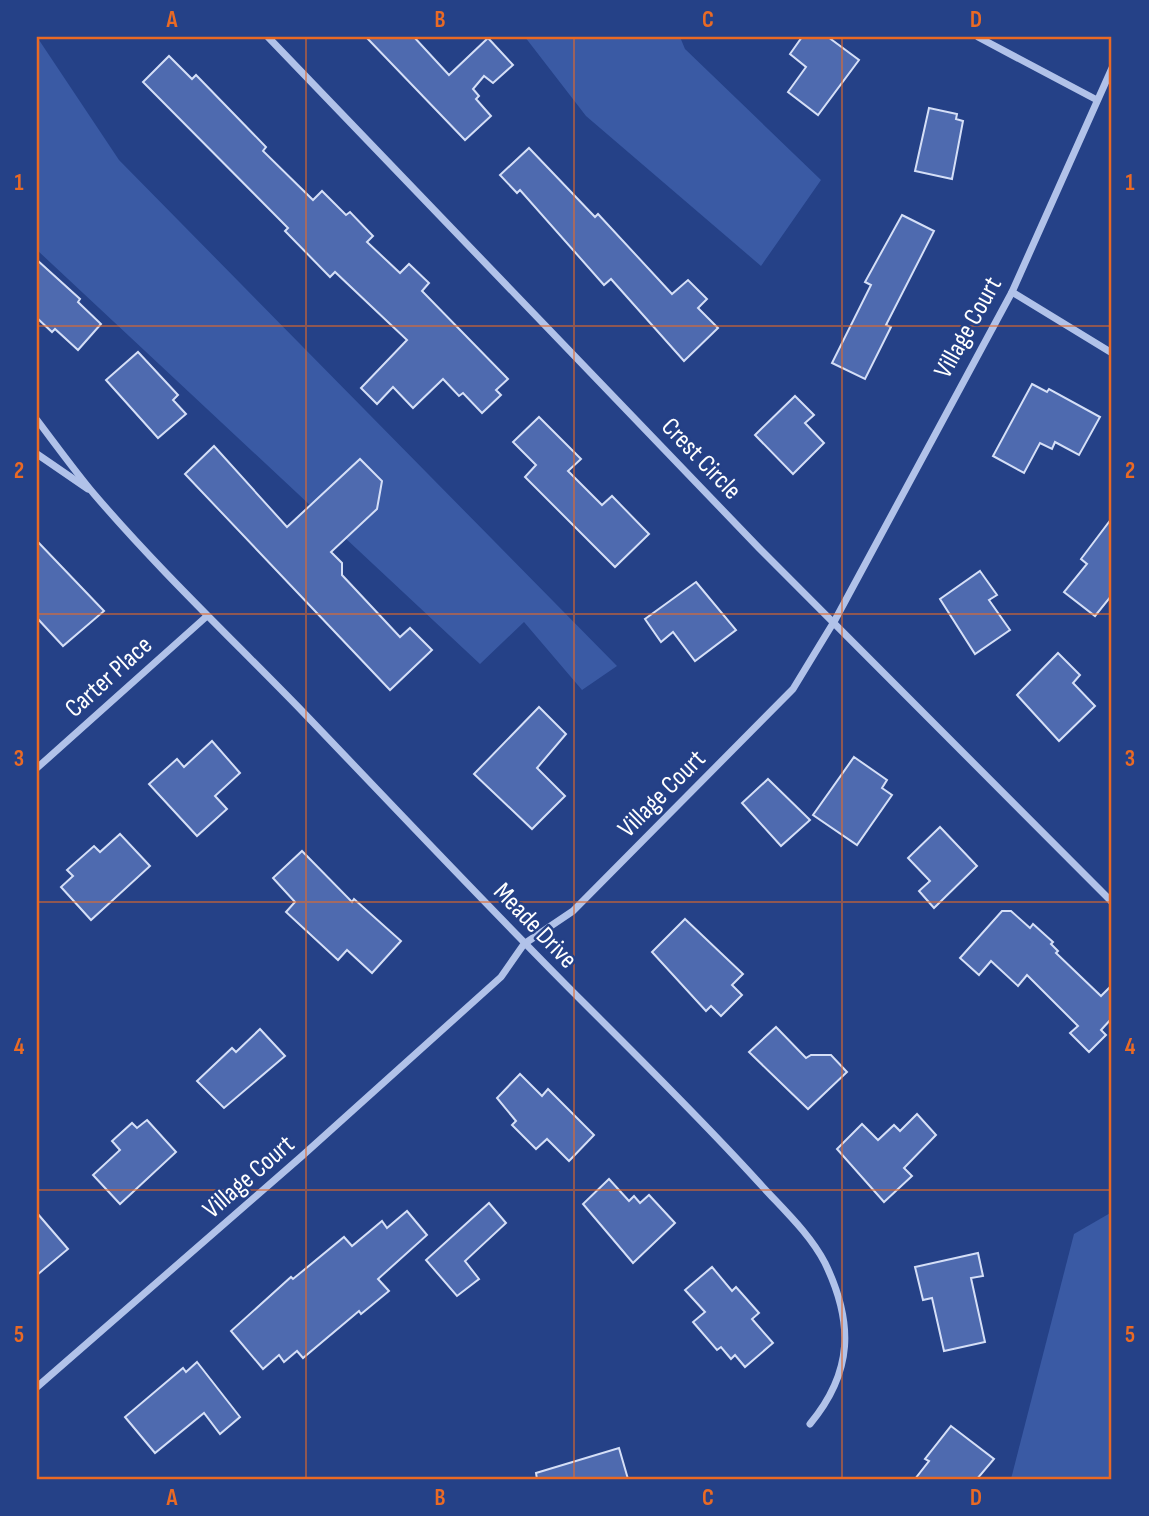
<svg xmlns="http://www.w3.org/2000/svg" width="1149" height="1516" font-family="'Sofia Sans Condensed',sans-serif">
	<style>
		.green { fill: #3a5aa4 }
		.building { fill: #4e6aaf; stroke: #d5dff7; stroke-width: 2 }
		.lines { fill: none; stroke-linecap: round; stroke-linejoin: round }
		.minor { stroke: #b1c2e9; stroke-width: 7 }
		.grid { fill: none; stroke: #ea6a24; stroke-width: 2; stroke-opacity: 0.55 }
		.labels { text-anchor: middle; stroke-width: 5; stroke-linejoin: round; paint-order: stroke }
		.street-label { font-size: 26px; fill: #fff; stroke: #254187 }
		.neatline { fill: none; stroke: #ea6a24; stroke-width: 2.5 }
		.grid-label { font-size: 23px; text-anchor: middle; font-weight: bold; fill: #ea6a24 }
	</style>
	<rect width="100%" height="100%" fill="#254187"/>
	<g class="green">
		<polygon points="37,37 119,160 617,666 582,690 524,622 480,664 37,250"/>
		<polygon points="525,37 680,37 685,49 821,180 761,266 586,116"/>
		<polygon points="1112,1212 1112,1479 1011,1479 1074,1234"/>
	</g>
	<g class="building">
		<polygon points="366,37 414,37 449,75 488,38 513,65 493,83 484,76 473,89 479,96 476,99 491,116 465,140"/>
		<polygon points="802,37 828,37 859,60 818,115 788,92 806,67 790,54"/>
		<polygon points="169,56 192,79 196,75 266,147 263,151 313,200 322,191 346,215 350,212 373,236 367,242 400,273 409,264 429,283 422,291 508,379 496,390 501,395 482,413 463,393 459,396 443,379 413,408 393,387 377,404 361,388 407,340 335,272 330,277 285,231 288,228 143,82"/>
		<polygon points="929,108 957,114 956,119 963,121 952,179 915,171"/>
		<polygon points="529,148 595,217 598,214 672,294 688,280 707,299 698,308 718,328 684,361 611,279 604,285 520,190 517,193 500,175"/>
		<polygon points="902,215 934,231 886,325 891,327 865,379 832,363 871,285 865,282"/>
		<polygon points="37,260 80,299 78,302 101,324 78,350 55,329 52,332 37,318"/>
		<polygon points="138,352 178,395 173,400 186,414 158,438 106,380"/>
		<polygon points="1032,384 1047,392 1049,389 1100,417 1079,455 1055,442 1052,449 1040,443 1024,473 993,456"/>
		<polygon points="795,396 814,415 805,423 824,443 793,474 755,435"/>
		<polygon points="539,417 581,459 568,471 602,505 612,496 649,534 615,567 525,477 536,465 513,442"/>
		<polygon points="214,446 287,527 360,459 382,481 377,509 331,552 342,563 342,575 400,637 410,628 432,650 390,690 185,474"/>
		<polygon points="1112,518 1112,595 1095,616 1064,592 1087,564 1081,559"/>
		<polygon points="37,541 104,611 63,646 37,618"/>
		<polygon points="980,571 997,595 989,600 1010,630 975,654 940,599"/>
		<polygon points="696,582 736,630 695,661 673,632 661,642 645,619"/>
		<polygon points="1058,653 1080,675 1073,683 1095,706 1059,741 1017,695"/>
		<polygon points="539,707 566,734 537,768 565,796 532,829 474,774"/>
		<polygon points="212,741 240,773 215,796 227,809 197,836 149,784 177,759 184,767"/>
		<polygon points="854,757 887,780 882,788 892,795 857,845 813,815"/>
		<polygon points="768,779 810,820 781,846 742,803"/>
		<polygon points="940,827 977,866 934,908 919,891 930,881 908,858"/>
		<polygon points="120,834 150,866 91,920 61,887 73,876 67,870 94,846 100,852"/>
		<polygon points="302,851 352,902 354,899 401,941 372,973 347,950 338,960 286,912 295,902 273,878"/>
		<polygon points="1002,911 1011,911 1030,928 1033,924 1053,942 1051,944 1058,951 1056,953 1101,996 1112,985 1112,1018 1101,1030 1106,1035 1089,1052 1070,1033 1078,1026 1027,975 1018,986 991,961 979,975 960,958"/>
		<polygon points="685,919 743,974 732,985 742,995 721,1016 711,1006 706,1011 652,952"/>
		<polygon points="776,1027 806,1058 811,1055 831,1055 847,1072 808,1109 749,1052"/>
		<polygon points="260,1029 285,1056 224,1108 197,1081 232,1048 236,1052"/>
		<polygon points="520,1074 542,1096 548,1089 594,1135 569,1161 547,1139 536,1149 512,1125 516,1121 497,1098"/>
		<polygon points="917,1114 936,1135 904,1168 912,1176 884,1202 837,1149 862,1124 878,1140 894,1125 900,1131"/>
		<polygon points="147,1120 176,1152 120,1204 93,1175 120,1150 112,1141 132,1123 137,1128"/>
		<polygon points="609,1179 629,1201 634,1196 640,1203 649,1195 675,1223 633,1263 583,1204"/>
		<polygon points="489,1203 506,1223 465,1261 479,1279 457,1296 426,1260"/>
		<polygon points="407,1211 427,1235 378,1279 389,1291 361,1314 359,1311 303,1358 297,1351 284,1362 279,1355 263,1369 231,1331 291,1277 293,1279 344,1237 352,1246 382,1221 387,1228"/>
		<polygon points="37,1213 68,1249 37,1275"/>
		<polygon points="978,1253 983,1276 971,1278 985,1342 944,1351 932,1298 923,1300 915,1267"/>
		<polygon points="712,1267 732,1291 736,1287 759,1313 752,1319 773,1343 745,1367 735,1355 731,1359 721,1347 717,1350 693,1322 705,1312 685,1290"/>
		<polygon points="197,1362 240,1417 220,1434 204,1413 155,1453 125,1417 183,1368 186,1372"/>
		<polygon points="951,1426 994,1459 977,1479 915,1479 929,1461 925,1459"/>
		<polygon points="619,1448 628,1479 537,1479 536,1473"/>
	</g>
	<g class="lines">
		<g class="minor">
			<polyline points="268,37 759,548 1112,902"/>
			<polyline points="978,37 1097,100"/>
			<polyline points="1012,292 1112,353"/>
			<path d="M37,420C56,445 74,470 94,494C159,570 232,639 302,711C396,809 489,908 585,1004C645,1064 705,1123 762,1186C784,1210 810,1234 825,1263C854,1323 853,1372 810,1424"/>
			<polyline points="37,454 88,489"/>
			<polyline points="37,768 207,616"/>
			<polyline points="37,1387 302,1156 501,977 524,944 573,911 793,689 835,620 1012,292 1112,68"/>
		</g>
	</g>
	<path class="grid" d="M306,37V1479M574,37V1479M842,37V1479M37,326H1112M37,614H1112M37,902H1112M37,1190H1112"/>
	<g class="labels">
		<g class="street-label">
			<text transform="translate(967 327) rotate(-61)" y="9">Village Court</text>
			<text transform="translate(702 458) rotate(46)" y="9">Crest Circle</text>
			<text transform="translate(108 676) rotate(-42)" y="9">Carter Place</text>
			<text transform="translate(661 793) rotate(-45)" y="9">Village Court</text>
			<text transform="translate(536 925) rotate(46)" y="9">Meade Drive</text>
			<text transform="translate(248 1176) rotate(-41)" y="9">Village Court</text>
		</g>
	</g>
	<rect width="1149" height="1516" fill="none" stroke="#254187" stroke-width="77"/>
	<rect x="38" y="38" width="1072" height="1440" class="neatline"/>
	<g class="grid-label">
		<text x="172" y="27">A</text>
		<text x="440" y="27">B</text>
		<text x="708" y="27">C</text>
		<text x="976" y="27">D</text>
		<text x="19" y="190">1</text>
		<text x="1130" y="190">1</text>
		<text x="19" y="478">2</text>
		<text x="1130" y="478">2</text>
		<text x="19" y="766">3</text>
		<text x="1130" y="766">3</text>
		<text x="19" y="1054">4</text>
		<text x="1130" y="1054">4</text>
		<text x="19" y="1342">5</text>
		<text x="1130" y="1342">5</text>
		<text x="172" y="1505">A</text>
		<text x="440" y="1505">B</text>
		<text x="708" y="1505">C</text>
		<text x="976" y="1505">D</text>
	</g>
</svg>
